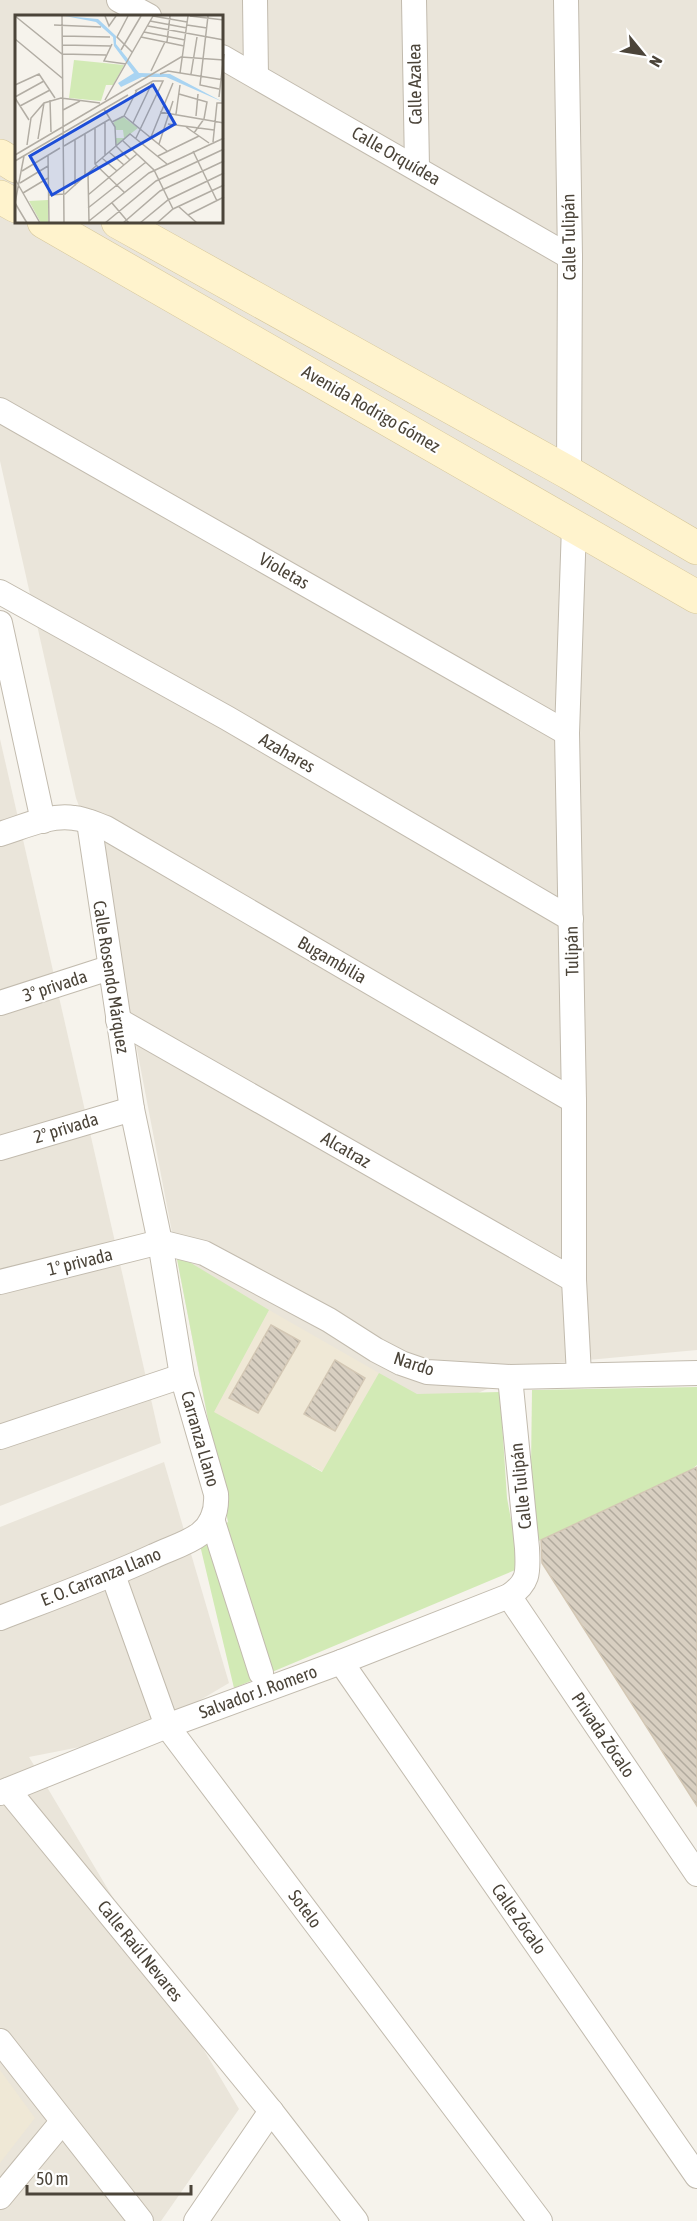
<svg xmlns="http://www.w3.org/2000/svg" width="697" height="2221" font-family="'Asap Condensed',sans-serif">
	<style>
		.residential { fill: #eae5da; fill-rule: evenodd }
		.education { fill: #efe8d6 }
		.green { fill: #d2eab5 }
		.building { fill: url(#building-back-hatch); stroke: #d3c7b4; stroke-width: 1.5 }
		.lines { fill: none; stroke-linecap: round; stroke-linejoin: round }
		.minor-casing { stroke: #c2bbae; stroke-width: 26 }
		.secondary-casing { stroke: #d6c79b; stroke-width: 34 }
		.minor { stroke: #fff; stroke-width: 24 }
		.secondary { stroke: #fff3cd; stroke-width: 33 }
		.labels { text-anchor: middle; stroke-width: 4.5; stroke-linejoin: round; paint-order: stroke }
		.street-label { font-size: 18px; fill: #4b4439; stroke: #fff }
		.inset-road { fill: none; stroke: #b2ada4; stroke-width: 1.5 }
		.view { fill: #1d4ed8; fill-opacity: 0.15; stroke: #1d4ed8; stroke-width: 3 }
		.inset-edge { fill: none; stroke: #4b4439; stroke-width: 3 }
	</style>
	<defs>
		<pattern id="building-back-hatch" width="6" height="6" patternUnits="userSpaceOnUse" patternTransform="scale(1.5)"><rect width="6" height="6" fill="#d8cfc1"/><path d="M-1 5l2 2M0 0l6 6M5-1l2 2" fill="none" stroke="#b1aa9e"/></pattern>
	</defs>
	<rect width="100%" height="100%" fill="#f6f3ec"/>
	<g class="residential">
		<path d="M0,0H697V1350L544,1364L224,1504L103,872L76,798L0,461ZM16,16H222V222H16Z"/>
		<polygon points="0,739 161,1443 0,1506"/>
		<polygon points="164,1462 229,1683 141,1735 29,1757 239,2109 161,2221 0,2221 0,1527"/>
	</g>
	<g class="education">
		<polygon points="269,1310 379,1373 323,1472 213,1412"/>
		<polygon points="0,2070 35,2118 0,2163"/>
	</g>
	<g class="green">
		<polygon points="176,1254 269,1310 214,1412 322,1472 379,1373 417,1394 500,1392 507,1498 520,1568 234,1688 199,1541 228,1522"/>
		<polygon points="697,1387 697,1465 691,1470 530,1545 532,1390"/>
	</g>
	<g class="building">
		<polygon points="271,1325 300,1341 258,1413 229,1398"/>
		<polygon points="335,1360 365,1378 335,1431 304,1414"/>
		<polygon points="697,1467 697,1806 542,1563 541,1540"/>
	</g>
	<g class="lines">
		<defs>
			<g id="minor">
				<polyline points="119,0 149,16"/>
				<polyline points="255,0 256,76"/>
				<polyline points="414,0 417,167"/>
				<polyline points="566,0 570,257 569,473"/>
				<polyline points="222,57 570,257"/>
				<polyline points="0,410 567,733"/>
				<polyline points="574,526 567,733 574,1101 574,1280 579,1375"/>
				<polyline points="0,592 227,718 571,919"/>
				<polyline points="0,623 43,821"/>
				<path d="M0,834C23,827 50,814 74,818C85,819 95,824 106,828L574,1101"/>
				<polyline points="0,1003 109,968"/>
				<polyline points="118,1020 574,1280"/>
				<polyline points="0,1148 132,1109"/>
				<polyline points="0,1282 160,1242 204,1253 329,1320 376,1350 401,1363 427,1372 510,1377 697,1373"/>
				<polyline points="0,1437 182,1376"/>
				<polyline points="212,1519 261,1673"/>
				<polyline points="113,1575 167,1726 540,2221"/>
				<polyline points="509,1596 697,1874"/>
				<path d="M0,1618C52,1598 104,1579 154,1556C168,1549 187,1544 200,1534C213,1524 217,1509 216,1494L182,1376L160,1242L132,1109L89,822"/>
				<polyline points="341,1662 697,2176"/>
				<polyline points="8,1790 271,2111 356,2221"/>
				<path d="M0,1793L167,1726L341,1662L509,1596C530,1582 528,1571 527,1548L510,1377"/>
				<polyline points="0,2041 141,2221"/>
				<polyline points="0,2197 62,2122"/>
				<polyline points="196,2221 271,2111"/>
			</g>
			<g id="secondary">
				<polyline points="0,156 16,166"/>
				<polyline points="0,197 16,206"/>
				<polyline points="44,222 697,597"/>
				<polyline points="118,222 569,473 697,548"/>
			</g>
		</defs>
		<use href="#minor" class="minor-casing"/>
		<use href="#secondary" class="secondary-casing"/>
		<use href="#minor" class="minor"/>
		<use href="#secondary" class="secondary"/>
	</g>
	<g class="labels">
		<g class="street-label">
			<text transform="translate(415 84) rotate(-91)" y="6">Calle Azalea</text>
			<text transform="translate(396 156) rotate(30)" y="6">Calle Orquídea</text>
			<text transform="translate(569 237) rotate(-91)" y="6">Calle Tulipán</text>
			<text transform="translate(371 409) rotate(30)" y="6">Avenida Rodrigo Gómez</text>
			<text transform="translate(284 571) rotate(30)" y="6">Violetas</text>
			<text transform="translate(287 753) rotate(30)" y="6">Azahares</text>
			<text transform="translate(572 951) rotate(-91)" y="6">Tulipán</text>
			<text transform="translate(332 960) rotate(30)" y="6">Bugambilia</text>
			<text transform="translate(111 977) rotate(81)" y="6">Calle Rosendo Márquez</text>
			<text transform="translate(55 986) rotate(-18)" y="6">3° privada</text>
			<text transform="translate(66 1128) rotate(-17)" y="6">2° privada</text>
			<text transform="translate(346 1150) rotate(30)" y="6">Alcatraz</text>
			<text transform="translate(80 1262) rotate(-14)" y="6">1° privada</text>
			<text transform="translate(414 1364) rotate(18)" y="6">Nardo</text>
			<text transform="translate(200 1439) rotate(74)" y="6">Carranza Llano</text>
			<text transform="translate(521 1486) rotate(-96)" y="6">Calle Tulipán</text>
			<text transform="translate(101 1577) rotate(-22)" y="6">E. O. Carranza Llano</text>
			<text transform="translate(258 1692) rotate(-20)" y="6">Salvador J. Romero</text>
			<text transform="translate(603 1735) rotate(56)" y="6">Privada Zócalo</text>
			<text transform="translate(305 1909) rotate(53)" y="6">Sotelo</text>
			<text transform="translate(519 1919) rotate(55)" y="6">Calle Zócalo</text>
			<text transform="translate(140 1951) rotate(51)" y="6">Calle Raúl Nevares</text>
		</g>
	</g>
	<g transform="translate(15 15)">
		<rect width="208" height="208" fill="#f6f3ec"/>
		<path d="M59,45L109,50L98,70H91L86,86L54,83Z" fill="#d2eab5"/>
		<path d="M107,101L123,113L101,130V123H109L108,115H101L98,108ZM33,185V208H26L14,186Z" fill="#d2eab5"/>
		<path d="M50,1L83,4L101,21V29L124,58L155,59L208,87L151,62H127L106,72L103,68L119,58L99,31L98,22L81,7Z" fill="#a9d4f2"/>
		<path class="inset-road" d="M0,1L47,39L91,40M47,1L49,208M90,1L94,11L101,1M113,1L102,22L117,37M138,1L172,7M175,1L209,5M193,1L185,70L204,74M135,6L172,13M39,10L86,12M172,10L192,13M133,11L209,25M129,17L170,25M47,21L95,22M126,22L169,31M0,24L47,63M152,27L155,1M97,29L89,46L111,49M48,30L96,31M106,35L126,1M136,56L150,27M165,58L173,1M145,59L153,56L209,65M176,59L182,22M0,70L24,59L40,83M120,76L138,66H148L121,123M164,79L192,87L189,104L179,118M0,82L29,66M204,82L209,39M0,83L14,105M35,85L36,117M90,85L138,1M5,91L35,75M89,94L100,112L101,131L115,145M48,95L65,86M145,97L209,108M161,99L165,70M109,101L122,75M181,101L183,79M90,107V140M97,107L109,101L152,136M118,108L137,68M153,109L199,115M171,112L194,128M80,113V149L110,178M70,119V161M136,122L158,68M23,124L29,88M60,125V171M108,126L139,155L158,194M198,127L202,88H209M144,129L158,86M12,130L16,103L29,88L46,83L85,88M49,131L95,104M178,136L202,186M94,137L109,150M0,140L166,42L209,45M33,140L34,208M143,141L184,121M87,143L102,156M0,146L113,80M80,149L115,119L152,149M7,156L45,133M73,159L74,207M0,164L25,208M5,168L33,151M8,178L33,163M34,180L50,179L81,151M73,180L122,139M0,188L9,141M0,188L12,208M97,188L114,208M163,191L182,208M73,193L131,147M173,200L209,182M74,206L134,158L209,123M90,208L141,166L209,134M108,208L145,176L209,146M125,208L153,185L209,158M142,208L158,194L209,170"/>
		<path class="view" d="M138,70L160,109L37,180L15,141Z"/>
		<rect width="208" height="208" class="inset-edge"/>
	</g>
	<g transform="translate(643 54) rotate(120)" stroke="#ffffff" stroke-width="4.5" paint-order="stroke">
	<path d="M0-4.5L10 22L0 15L-10 22Z" fill="#4b4439"/>
	<text y="-9" font-size="16" font-weight="bold" text-anchor="middle" fill="#4b4439">N</text>
	</g>
	<path d="M27 2185v9h164v-9" fill="none" stroke="#4b4439" stroke-width="3"/>
	<text x="36" y="2185" font-size="18" fill="#4b4439" stroke="#ffffff" stroke-width="4.5" paint-order="stroke">50 m</text>
</svg>
